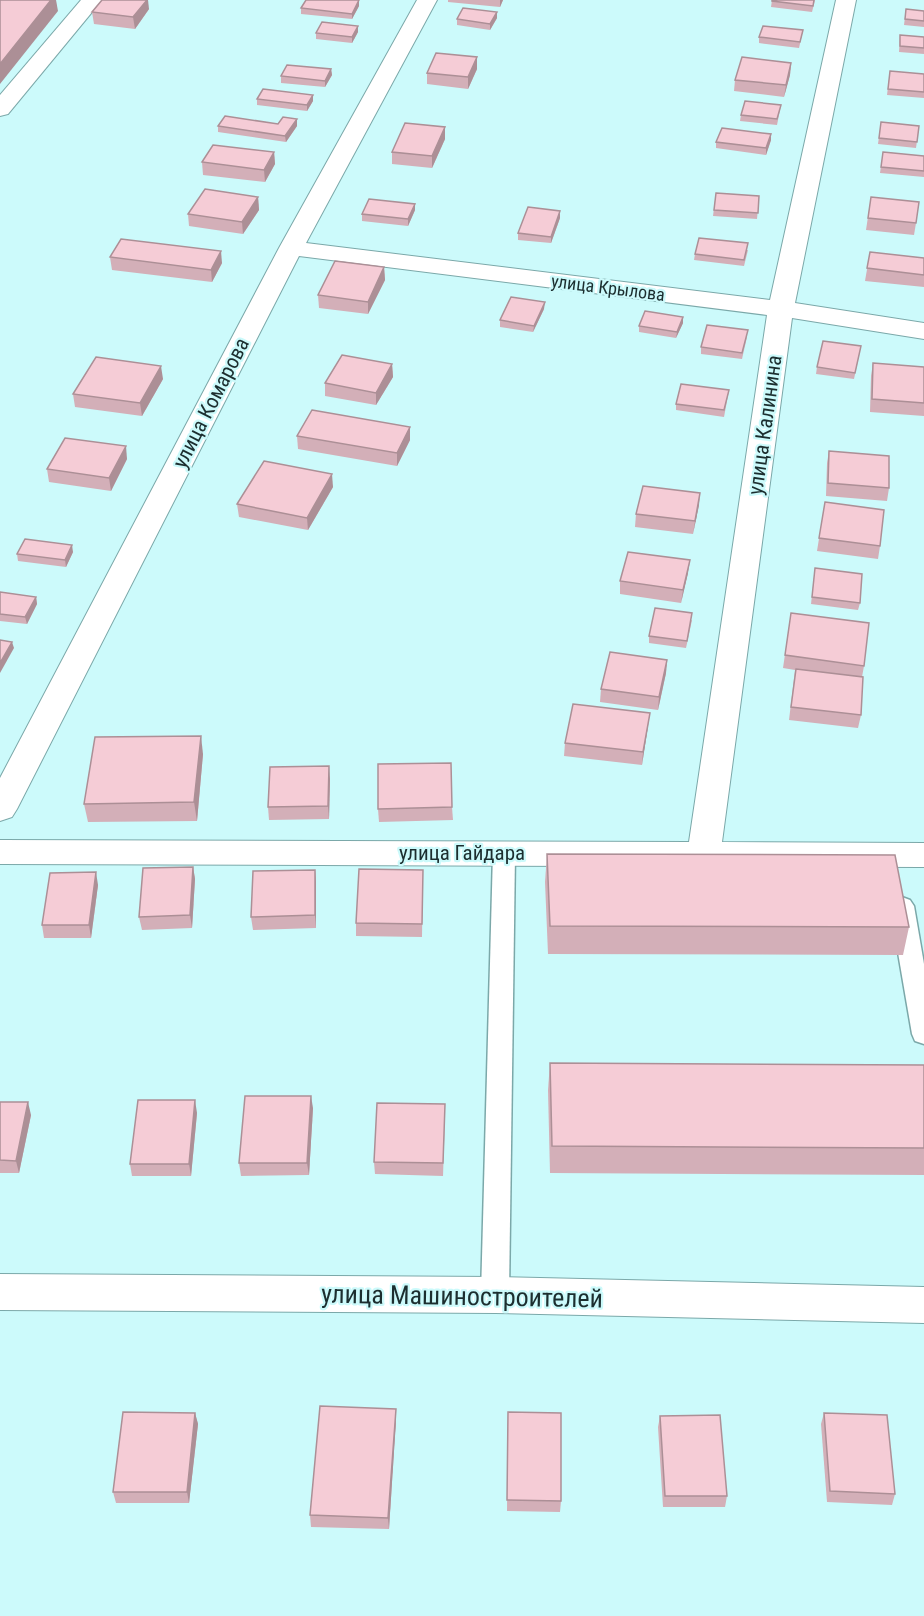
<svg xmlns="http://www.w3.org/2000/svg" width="924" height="1616" font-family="'Roboto Condensed',sans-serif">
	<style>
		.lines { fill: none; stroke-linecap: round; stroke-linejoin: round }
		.lane-casing { stroke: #7ba8a9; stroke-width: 3 }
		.street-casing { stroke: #7ba8a9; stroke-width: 2 }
		.lane { fill: #fff; fill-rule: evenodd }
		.street { fill: #fff; fill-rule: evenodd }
		.wall { fill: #d3afb8 }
		.shaded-wall { fill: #ac8f96 }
		.building { fill: #f5ccd6; stroke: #ac8f96; stroke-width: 1.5 }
		.labels { text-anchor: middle; stroke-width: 4.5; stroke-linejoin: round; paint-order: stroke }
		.far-street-label { font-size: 18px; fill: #1c2e2f; stroke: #ccfafb }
		.street-label { font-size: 21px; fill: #1c2e2f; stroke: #ccfafb }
		.near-street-label { font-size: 26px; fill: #1c2e2f; stroke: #ccfafb }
	</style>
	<rect width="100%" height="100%" fill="#ccfafb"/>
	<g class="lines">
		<defs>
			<g id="lane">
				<polygon points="504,845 512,847 515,853 509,1295 505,1304 495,1307 485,1304 481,1295 493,853 496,847"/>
				<polygon points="902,897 910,900 914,906 924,964 924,1044 915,1041 912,1034 890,906 894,900"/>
			</g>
			<g id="street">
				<polygon points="81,0 102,0 8,114 0,116 0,95"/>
				<polygon points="417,0 437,0 306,243 770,300 836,0 856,0 795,303 924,323 924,339 792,318 722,842 924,843 924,867 0,864 0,840 689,842 767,315 299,256 17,809 12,817 0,821 0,778 279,248"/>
				<polygon points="0,1274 495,1277 924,1287 924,1323 495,1313 0,1310"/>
			</g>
		</defs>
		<use href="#lane" class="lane-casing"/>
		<use href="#street" class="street-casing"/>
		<use href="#lane" class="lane"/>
		<use href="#street" class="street"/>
	</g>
	<g class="wall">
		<polygon points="359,0 359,6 352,19 301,14 301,8"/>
		<polygon points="448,0 503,0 500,7 448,2"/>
		<polygon points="772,0 815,0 812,12 771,7"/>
		<polygon points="149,9 135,29 94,24 92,12"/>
		<polygon points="906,9 924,11 924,27 904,25"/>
		<polygon points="497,12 497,18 490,30 457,25 457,19"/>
		<polygon points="358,26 358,32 352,43 316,39 316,33"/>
		<polygon points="803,30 799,48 759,43 759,37"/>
		<polygon points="900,35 924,37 924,54 899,52"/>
		<polygon points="791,63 790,75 784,97 734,91 735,80"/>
		<polygon points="331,69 332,75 325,87 281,83 281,76"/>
		<polygon points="477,69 468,89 427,84 427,73"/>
		<polygon points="890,71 924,74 924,98 887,95"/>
		<polygon points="257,99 313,101 307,111 257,105"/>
		<polygon points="781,105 777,125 740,121 741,115"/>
		<polygon points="297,119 297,126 286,142 218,132 218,126 278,124"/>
		<polygon points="881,122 919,126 916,148 878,144"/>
		<polygon points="445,127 445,139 432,168 392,164 392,152"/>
		<polygon points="771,140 766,155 716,148 716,142"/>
		<polygon points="274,152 275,164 265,182 203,175 202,162"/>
		<polygon points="883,152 924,156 924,177 880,173"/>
		<polygon points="716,193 759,196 757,219 713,216"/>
		<polygon points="258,197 259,210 243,234 189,226 188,214"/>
		<polygon points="871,197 916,223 914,235 866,230"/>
		<polygon points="415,204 415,210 408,226 362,221 362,214"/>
		<polygon points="560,218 551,243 518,240 518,233"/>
		<polygon points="748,250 744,266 694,260 695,254"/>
		<polygon points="870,252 924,258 924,287 865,281"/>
		<polygon points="110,257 222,263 212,282 112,270"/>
		<polygon points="384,267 385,280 368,314 319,308 318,295"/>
		<polygon points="544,309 533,332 500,327 500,320"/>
		<polygon points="683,317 683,323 676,338 639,332 639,326"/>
		<polygon points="747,337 742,359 701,354 701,347"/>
		<polygon points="861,346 854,379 816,374 817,367"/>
		<polygon points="873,363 924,367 924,416 870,412 871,376"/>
		<polygon points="392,364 393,377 376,405 325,396 325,383"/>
		<polygon points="163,379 142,416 75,407 73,394"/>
		<polygon points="729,390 724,417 676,410 676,404"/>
		<polygon points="410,427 410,440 397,466 298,449 297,436"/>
		<polygon points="829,451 889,488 887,501 826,496 827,463"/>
		<polygon points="127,459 111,491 49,482 47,469"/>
		<polygon points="333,487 308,530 239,517 237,504"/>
		<polygon points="825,502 880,546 878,559 817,551"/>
		<polygon points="699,505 693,534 635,527 636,514"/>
		<polygon points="73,552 66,567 18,561 17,554"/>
		<polygon points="815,568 860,603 858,610 811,604"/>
		<polygon points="688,573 681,603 620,594 620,581"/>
		<polygon points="0,592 36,597 37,604 27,624 0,621"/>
		<polygon points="791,613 864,666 862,677 861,715 858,728 789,720 795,670 783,668"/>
		<polygon points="692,620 686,648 649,643 649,636"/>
		<polygon points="667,660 666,673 658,710 600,702 601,689"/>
		<polygon points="648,726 642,765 564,756 565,743"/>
		<polygon points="203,754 197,821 88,822 84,804"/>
		<polygon points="330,779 329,819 269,820 268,807"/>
		<polygon points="452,807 453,820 379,822 378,809"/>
		<polygon points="547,854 909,927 903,955 548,954 545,882"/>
		<polygon points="193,867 195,879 192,928 142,930 139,917"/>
		<polygon points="315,870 316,883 316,928 253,930 251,917"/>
		<polygon points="423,870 422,937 356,936 356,923"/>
		<polygon points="98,885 91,938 44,938 42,925"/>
		<polygon points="550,1063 924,1065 924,1175 550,1173 548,1090"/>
		<polygon points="0,1102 31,1115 19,1173 0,1173"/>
		<polygon points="313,1108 309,1175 241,1176 239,1163"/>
		<polygon points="197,1113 191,1176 132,1176 130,1164"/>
		<polygon points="445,1117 443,1176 375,1174 374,1162"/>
		<polygon points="508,1412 561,1501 560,1512 507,1511"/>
		<polygon points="195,1413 198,1424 189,1503 116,1503 113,1492"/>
		<polygon points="824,1413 895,1494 892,1505 827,1502 821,1424"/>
		<polygon points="660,1416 727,1496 725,1507 663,1507 658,1427"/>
		<polygon points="396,1420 389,1529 311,1527 310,1515"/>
	</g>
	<g class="shaded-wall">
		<polygon points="51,0 56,0 58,11 0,84 0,64"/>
		<polygon points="147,0 148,0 149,9 135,29 133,17"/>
		<polygon points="359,0 359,6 352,19 352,14"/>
		<polygon points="500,0 503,0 500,7"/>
		<polygon points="497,12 497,18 490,30 490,24"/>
		<polygon points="358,26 358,32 352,43 352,37"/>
		<polygon points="477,57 477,69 468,89 468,77"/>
		<polygon points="791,63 790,75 784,97 786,85"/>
		<polygon points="331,69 332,75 325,87 325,81"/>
		<polygon points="313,95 313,101 307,111 307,105"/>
		<polygon points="297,119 297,126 286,142 285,136"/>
		<polygon points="445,127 445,139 432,168 432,156"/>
		<polygon points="771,134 771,140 766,155 766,148"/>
		<polygon points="274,152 275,164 265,182 264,170"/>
		<polygon points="258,197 259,210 243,234 242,222"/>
		<polygon points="415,204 415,210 408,226 408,219"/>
		<polygon points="560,211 560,218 551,243 551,237"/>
		<polygon points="221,251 222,263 212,282 211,270"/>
		<polygon points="384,267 385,280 368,314 368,302"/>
		<polygon points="545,302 544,309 533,332 534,326"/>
		<polygon points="683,317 683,323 676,338 677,332"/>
		<polygon points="392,364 393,377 376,405 376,393"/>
		<polygon points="161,366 163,379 142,416 140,403"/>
		<polygon points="410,427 410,440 397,466 397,453"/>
		<polygon points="126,446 127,459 111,491 109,478"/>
		<polygon points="332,474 333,487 308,530 307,518"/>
		<polygon points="700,493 699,505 693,534 695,521"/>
		<polygon points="72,545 73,552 66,567 65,560"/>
		<polygon points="690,560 688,573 681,603 683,590"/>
		<polygon points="36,597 37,604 27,624 25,617"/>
		<polygon points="12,642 14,648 0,673 0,663"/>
		<polygon points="667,660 666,673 658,710 659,697"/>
		<polygon points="650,713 642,765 643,752"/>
		<polygon points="201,736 203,754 197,821 194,802"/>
		<polygon points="329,766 330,779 329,819 328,806"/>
		<polygon points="193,867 195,879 192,928 190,915"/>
		<polygon points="315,870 316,883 316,928 315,915"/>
		<polygon points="96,872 98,885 91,938 89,925"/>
		<polygon points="311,1096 313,1108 309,1175 307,1163"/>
		<polygon points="195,1100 197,1113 191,1176 189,1164"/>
		<polygon points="28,1102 31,1115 19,1173 16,1161"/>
		<polygon points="396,1409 396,1420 389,1529 388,1518"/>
		<polygon points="195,1413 198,1424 189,1503 187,1492"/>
	</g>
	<g class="building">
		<polygon points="0,0 51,0 0,64"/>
		<polygon points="102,0 147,0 133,17 92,12"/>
		<polygon points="306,0 359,0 352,14 301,8"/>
		<polygon points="772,0 814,0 813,6 772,1"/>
		<polygon points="463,8 497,12 490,24 457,19"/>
		<polygon points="906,9 924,11 924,21 905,19"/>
		<polygon points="322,22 358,26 352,37 316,33"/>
		<polygon points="763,26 803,30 800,42 759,37"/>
		<polygon points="900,35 924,37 924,48 900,46"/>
		<polygon points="436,53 477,57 468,77 427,73"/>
		<polygon points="742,57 791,63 786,85 735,80"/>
		<polygon points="287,65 331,69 325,81 281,76"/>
		<polygon points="890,71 924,74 924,92 888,89"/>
		<polygon points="263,89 313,95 307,105 257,99"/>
		<polygon points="745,101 781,105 777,119 741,115"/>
		<polygon points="225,116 278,124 283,117 297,119 285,136 218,126"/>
		<polygon points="881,122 919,126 917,142 879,138"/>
		<polygon points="405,123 445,127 432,156 392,152"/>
		<polygon points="722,128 771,134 766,148 716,142"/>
		<polygon points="213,145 274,152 264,170 202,162"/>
		<polygon points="883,152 924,156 924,171 881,167"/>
		<polygon points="205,189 258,197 242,222 188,214"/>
		<polygon points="716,193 759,196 758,213 714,210"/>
		<polygon points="871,197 919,202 916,223 868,218"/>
		<polygon points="369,199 415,204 408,219 362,214"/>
		<polygon points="528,207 560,211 551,237 518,233"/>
		<polygon points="699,238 748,243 744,260 695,254"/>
		<polygon points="121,239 221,251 211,270 110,257"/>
		<polygon points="870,252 924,258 924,275 867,268"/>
		<polygon points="335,261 384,267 368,302 318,295"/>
		<polygon points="511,297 545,302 534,326 500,320"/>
		<polygon points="645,311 683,317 677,332 639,326"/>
		<polygon points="707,325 748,330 742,353 701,347"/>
		<polygon points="823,341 861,346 855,373 817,367"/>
		<polygon points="342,355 392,364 376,393 325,383"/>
		<polygon points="96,357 161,366 140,403 73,394"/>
		<polygon points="873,363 924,367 924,403 872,399"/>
		<polygon points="681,384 729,390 724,410 676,404"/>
		<polygon points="312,410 410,427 397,453 297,436"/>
		<polygon points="65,438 126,446 109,478 47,469"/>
		<polygon points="829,451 889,456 889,488 828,483"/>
		<polygon points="264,461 332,474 307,518 237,504"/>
		<polygon points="643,486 700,493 695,521 636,514"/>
		<polygon points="825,502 884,510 880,546 819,538"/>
		<polygon points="25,539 72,545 65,560 17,554"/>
		<polygon points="628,552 690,560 683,590 620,581"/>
		<polygon points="815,568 862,574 860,603 812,597"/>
		<polygon points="0,592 36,597 25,617 0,614"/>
		<polygon points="655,608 692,613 687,641 649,636"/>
		<polygon points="791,613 869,623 864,666 785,655"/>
		<polygon points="0,640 12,642 0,663"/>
		<polygon points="610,652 667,660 659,697 601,689"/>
		<polygon points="796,669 863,677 861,715 791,707"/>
		<polygon points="573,704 650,713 643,752 565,743"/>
		<polygon points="201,736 194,802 84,804 95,737"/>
		<polygon points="451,763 452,807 378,809 378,764"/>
		<polygon points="329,766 328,806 268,807 270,767"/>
		<polygon points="547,854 895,855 909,927 550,926"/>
		<polygon points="193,867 190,915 139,917 143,868"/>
		<polygon points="359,869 423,870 422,924 356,923"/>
		<polygon points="315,870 315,915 251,917 253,871"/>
		<polygon points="96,872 89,925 42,925 50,873"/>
		<polygon points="550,1063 924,1065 924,1148 552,1146"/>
		<polygon points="245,1096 311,1096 307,1163 239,1163"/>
		<polygon points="138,1100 195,1100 189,1164 130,1164"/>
		<polygon points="0,1102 28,1102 16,1161 0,1160"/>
		<polygon points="377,1103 445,1104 443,1163 374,1162"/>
		<polygon points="320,1406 396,1409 388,1518 310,1515"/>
		<polygon points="123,1412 195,1413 187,1492 113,1492"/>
		<polygon points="508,1412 561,1413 561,1501 507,1500"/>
		<polygon points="824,1413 887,1415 895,1494 830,1491"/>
		<polygon points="720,1415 727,1496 665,1496 660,1416"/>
	</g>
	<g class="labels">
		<g class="far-street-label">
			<text transform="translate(608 288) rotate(7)" y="6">улица Крылова</text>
		</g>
		<g class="street-label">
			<text transform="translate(211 403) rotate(-63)" y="7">улица Комарова</text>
			<text transform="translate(765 425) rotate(-82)" y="7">улица Калинина</text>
			<text x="462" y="860">улица Гайдара</text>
		</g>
		<g class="near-street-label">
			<text transform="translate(462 1296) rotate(1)" y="9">улица Машиностроителей</text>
		</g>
	</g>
</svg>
